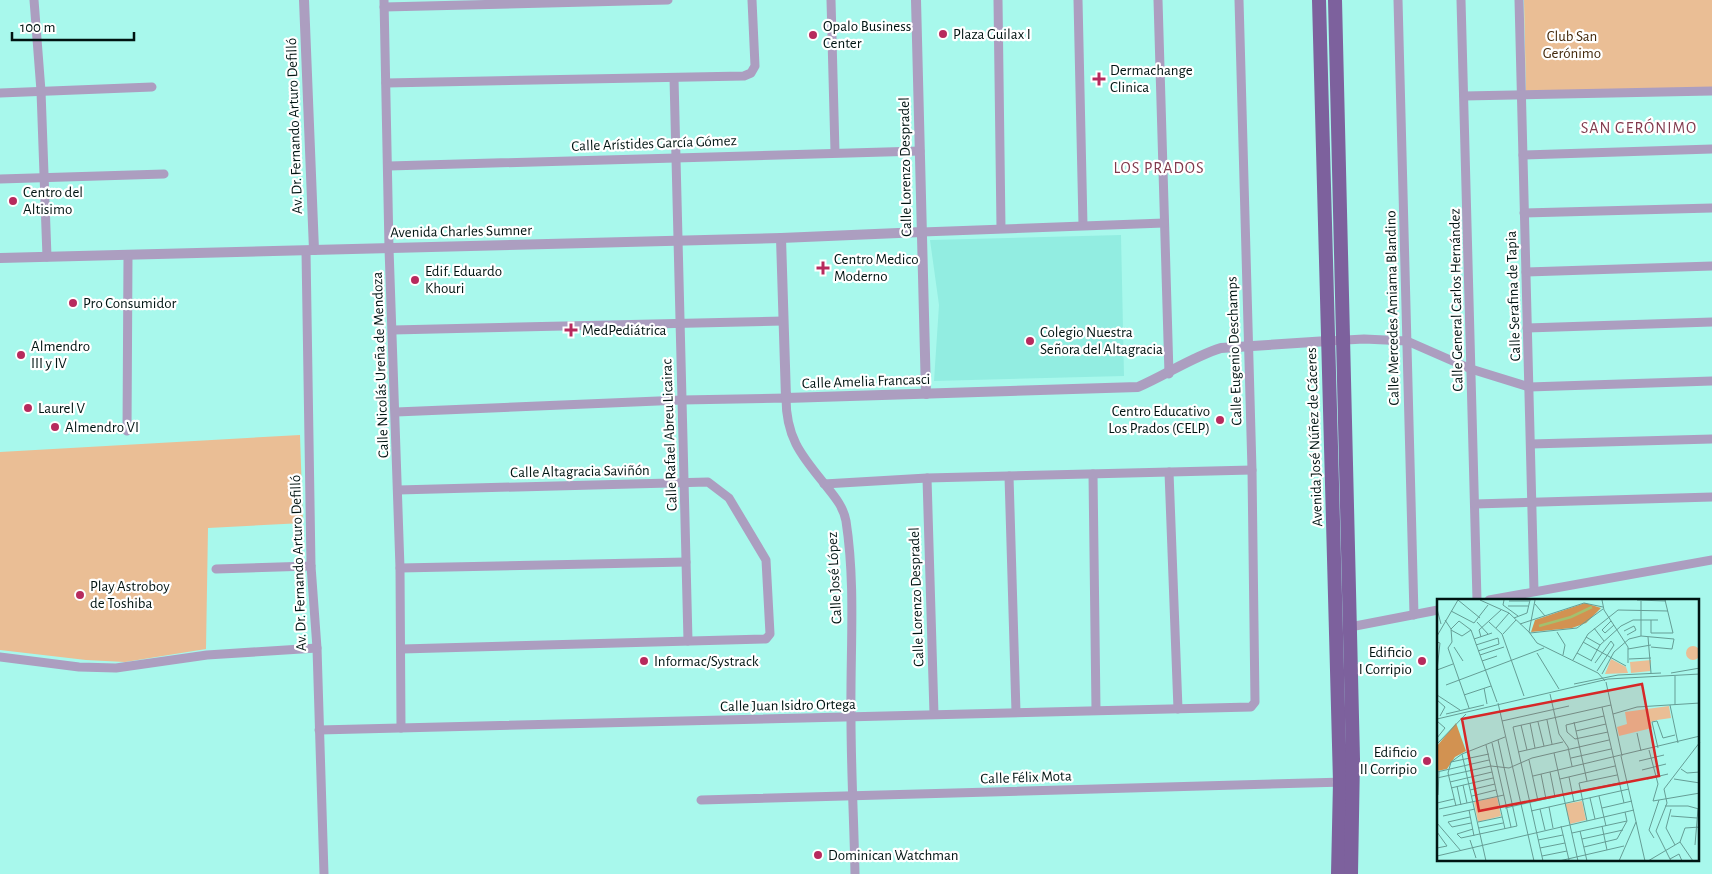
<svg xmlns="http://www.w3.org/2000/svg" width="1712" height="874" font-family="'Alegreya Sans',sans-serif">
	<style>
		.built { fill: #92ede1 }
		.green { fill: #eabe95 }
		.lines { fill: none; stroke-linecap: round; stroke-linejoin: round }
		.minor { stroke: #ac9ec0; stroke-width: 9 }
		.tertiary { stroke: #ac9ec0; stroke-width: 10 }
		.primary { stroke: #7d619d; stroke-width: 14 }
		.poi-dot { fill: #b72a5d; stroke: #fff; stroke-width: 2 }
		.labels { text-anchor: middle; stroke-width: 4.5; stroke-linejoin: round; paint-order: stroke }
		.poi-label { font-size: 15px; fill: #001412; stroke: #fff; text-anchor: start }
		.park-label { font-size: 15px; fill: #43290c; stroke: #fff }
		.street-label { font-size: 15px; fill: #001412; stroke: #fff }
		.neighbourhood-label { font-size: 16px; letter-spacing: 1px; fill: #813a4d; stroke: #fff }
		.inset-river { fill: none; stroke: #a4c06e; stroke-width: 2.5 }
		.inset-road { fill: none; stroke: #659d95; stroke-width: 1 }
		.view { fill: #d62828; fill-opacity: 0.15; stroke: #d62828; stroke-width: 2.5 }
		.inset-edge { fill: none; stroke: #001412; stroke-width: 2.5 }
	</style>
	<rect width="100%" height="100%" fill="#a8f8ec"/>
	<polygon class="built" points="1121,235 1124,376 934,381 939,305 930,240"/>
	<g class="green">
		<polygon points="1524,0 1712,0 1712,87 1526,92"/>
		<polygon points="300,435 303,523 208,528 206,649 125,662 86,660 0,650 0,452"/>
	</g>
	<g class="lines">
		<g class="minor">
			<polyline points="34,0 41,91 47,257"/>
			<polyline points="384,0 389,248 400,568 401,728"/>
			<polyline points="831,0 835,152"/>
			<polyline points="998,0 1001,228"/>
			<polyline points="1078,0 1083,225"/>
			<polyline points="1158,0 1169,374"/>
			<polyline points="1398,0 1414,615"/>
			<polyline points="1461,0 1477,600"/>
			<polyline points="1519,0 1534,591"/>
			<polyline points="384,7 668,0"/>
			<polyline points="674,78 688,641"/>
			<polyline points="386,83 744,76 751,73 755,66 752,0"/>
			<polyline points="0,93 152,87"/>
			<polyline points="1464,96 1712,91"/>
			<polyline points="1523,155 1712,149"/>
			<polyline points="389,166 920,151"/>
			<polyline points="0,179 164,174"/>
			<polyline points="1524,213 1712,208"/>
			<polyline points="922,232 1164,223"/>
			<polyline points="306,251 311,566 317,648 324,874"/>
			<polyline points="1526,272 1712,266"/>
			<polyline points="1527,328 1712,322"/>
			<polyline points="393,330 783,321"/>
			<polyline points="1328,341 1364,339 1407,341 1471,369 1529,387 1712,381"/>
			<path d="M396,412L682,400L786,398C786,436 800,454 823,482C833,495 843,505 846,521C856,586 850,652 851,718C851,770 854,822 855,874"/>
			<polyline points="127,431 128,256"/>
			<polyline points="1531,444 1712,439"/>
			<polyline points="1169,472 1178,709"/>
			<polyline points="1093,474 1096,710"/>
			<polyline points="1009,476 1016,712"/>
			<polyline points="927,478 934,714"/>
			<polyline points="824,484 927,478 1252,470"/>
			<polyline points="398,490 708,482 729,498 766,560 770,634 766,639 402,649"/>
			<polyline points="1475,504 1712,497"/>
			<polyline points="400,568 686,562"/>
			<polyline points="216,569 311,566"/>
			<polyline points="1489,600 1712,560"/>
			<polyline points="1350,627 1438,610"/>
			<polyline points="0,657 79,667 116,668 207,655 317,648"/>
			<polyline points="319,730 1251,707 1255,702 1252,470 1239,0"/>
			<polyline points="701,800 1345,782"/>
		</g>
		<g class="tertiary">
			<polyline points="304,0 314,250"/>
			<polyline points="916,0 926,394"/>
			<path d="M781,238L786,398L1138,387C1166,375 1192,357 1221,348L1328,341"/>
			<polyline points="0,258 781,238 922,232"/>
		</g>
		<g class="primary">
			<polyline points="1319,0 1340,782 1338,874"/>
			<polyline points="1335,0 1353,759 1351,874"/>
		</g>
	</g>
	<g class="poi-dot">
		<circle cx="943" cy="34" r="5"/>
		<circle cx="813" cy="35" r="5"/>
		<path d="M1096.5 71.5h5v5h5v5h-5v5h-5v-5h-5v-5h5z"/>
		<circle cx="13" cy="201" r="5"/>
		<path d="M820.5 260.5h5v5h5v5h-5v5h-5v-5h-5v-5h5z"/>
		<circle cx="415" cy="280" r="5"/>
		<circle cx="73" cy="303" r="5"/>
		<path d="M568.5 322.5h5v5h5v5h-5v5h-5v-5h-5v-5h5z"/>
		<circle cx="1030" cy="341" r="5"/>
		<circle cx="21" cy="355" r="5"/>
		<circle cx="28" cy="408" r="5"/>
		<circle cx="1220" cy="420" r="5"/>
		<circle cx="55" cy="427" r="5"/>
		<circle cx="80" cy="595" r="5"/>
		<circle cx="644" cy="661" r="5"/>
		<circle cx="1422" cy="661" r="5"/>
		<circle cx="1427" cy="761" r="5"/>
		<circle cx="818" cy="855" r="5"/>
	</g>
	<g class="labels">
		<g class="poi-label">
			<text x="823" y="31">Opalo Business<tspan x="823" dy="17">Center</tspan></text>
			<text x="953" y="39">Plaza Guilax I</text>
			<text x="1110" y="75">Dermachange<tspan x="1110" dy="17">Clinica</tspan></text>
			<text x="23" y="197">Centro del<tspan x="23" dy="17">Altisimo</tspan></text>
			<text x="834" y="264">Centro Medico<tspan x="834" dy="17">Moderno</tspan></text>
			<text x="425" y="276">Edif. Eduardo<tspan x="425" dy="17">Khouri</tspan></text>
			<text x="83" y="308">Pro Consumidor</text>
			<text x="582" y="335">MedPediátrica</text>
			<text x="1040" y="337">Colegio Nuestra<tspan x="1040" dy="17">Señora del Altagracia</tspan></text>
			<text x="31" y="351">Almendro<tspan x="31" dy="17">III y IV</tspan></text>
			<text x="38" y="413">Laurel V</text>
			<text x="1210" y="416" text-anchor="end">Centro Educativo<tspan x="1210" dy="17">Los Prados (CELP)</tspan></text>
			<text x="65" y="432">Almendro VI</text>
			<text x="90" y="591">Play Astroboy<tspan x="90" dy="17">de Toshiba</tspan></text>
			<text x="1412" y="657" text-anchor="end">Edificio<tspan x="1412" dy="17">I Corripio</tspan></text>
			<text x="654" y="666">Informac/Systrack</text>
			<text x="1417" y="757" text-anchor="end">Edificio<tspan x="1417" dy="17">II Corripio</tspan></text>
			<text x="828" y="860">Dominican Watchman</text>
		</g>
		<g class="park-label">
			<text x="1572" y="41">Club San<tspan x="1572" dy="17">Gerónimo</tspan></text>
		</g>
		<g class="street-label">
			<text transform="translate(294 126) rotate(-92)" y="5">Av. Dr. Fernando Arturo Defilló</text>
			<text transform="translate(654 143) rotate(-2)" y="5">Calle Arístides García Gómez</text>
			<text transform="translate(905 167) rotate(-91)" y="5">Calle Lorenzo Despradel</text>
			<text transform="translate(461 231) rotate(-1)" y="5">Avenida Charles Sumner</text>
			<text transform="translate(1513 296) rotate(-92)" y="5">Calle Serafina de Tapia</text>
			<text transform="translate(1456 300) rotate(-91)" y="5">Calle General Carlos Hernández</text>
			<text transform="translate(1392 308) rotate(-91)" y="5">Calle Mercedes Amiama Blandino</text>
			<text transform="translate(1234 351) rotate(-92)" y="5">Calle Eugenio Deschamps</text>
			<text transform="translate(380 365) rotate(-92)" y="5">Calle Nicolás Ureña de Mendoza</text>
			<text transform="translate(866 381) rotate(-2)" y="5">Calle Amelia Francasci</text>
			<text transform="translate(669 435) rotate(-92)" y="5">Calle Rafael Abreu Licairac</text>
			<text transform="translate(1314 437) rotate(-92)" y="5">Avenida José Núñez de Cáceres</text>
			<text transform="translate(580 471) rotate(-1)" y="5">Calle Altagracia Saviñón</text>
			<text transform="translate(298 563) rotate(-92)" y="5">Av. Dr. Fernando Arturo Defilló</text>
			<text transform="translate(834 578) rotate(-93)" y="5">Calle José López</text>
			<text transform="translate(916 597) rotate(-92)" y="5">Calle Lorenzo Despradel</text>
			<text transform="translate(788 705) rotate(-1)" y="5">Calle Juan Isidro Ortega</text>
			<text transform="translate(1026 777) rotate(-2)" y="5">Calle Félix Mota</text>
		</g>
		<g class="neighbourhood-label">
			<text x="1639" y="133">SAN GERÓNIMO</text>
			<text x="1159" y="173">LOS PRADOS</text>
		</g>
	</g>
	<g transform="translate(1437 599)">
		<rect width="262" height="262" fill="#a8f8ec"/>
		<path d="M249 54a7 7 0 1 1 14 0a7 7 0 1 1-14 0ZM174,60L189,68L191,74L168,75ZM214,61L213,72L194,74L193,63ZM232,107L234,119L220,121L214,123L215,129L182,137L180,128L190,125L188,113ZM60,198L64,217L41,223L37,203ZM145,202L149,221L133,225L128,205Z" fill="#eabe95"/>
		<path d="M148,4L164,9L149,24L135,29L94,33L98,21ZM19,124L29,152L18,158L10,170L0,172V147Z" fill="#d29251"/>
		<path class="inset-river" d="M102,27L134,18L155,8"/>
		<path class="inset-road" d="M21,1L43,19M43,1L72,14L93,34L140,29L166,10M67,1L66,6L81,17M98,1L92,33L100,44L161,74L168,82M165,1L167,11L191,48V64M200,1L229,2M72,2H92M98,5L108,17M71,7H91M0,10L4,25M14,12L37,24L51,6M77,19L90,14L93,1M8,21L14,30L15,43L11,49L32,109M214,21V34H236L228,1M174,22L165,31L168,34L177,26M40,23L51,35M52,23L65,35L87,97M83,25L147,4L166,8M59,29L72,14M157,29L167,42M14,30L22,22L34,31L60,103M14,31L25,37L34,31M187,32L197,27L199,31L190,36M120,33L128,46L126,56M66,35L79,21M0,37L21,1M204,37V2M44,38L42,31L64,11M149,38L163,46M211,38L214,74M37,40L55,34M0,43L3,44L0,71M146,43L189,67M39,46L61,39L62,45L41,52M17,48L26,62M191,50L214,46M100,54L122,90M140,54L155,62M43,56L67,48M192,60L214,59M136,61L151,35L181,11L231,12M45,62L60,57M154,62L163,46L184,27L196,21H221M158,64L174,42M0,71L16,65M160,72L177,46L174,42M234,74L263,69M165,75L177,53L192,40L204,37L237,40L235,50L214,48M238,77V106M169,83L185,157M137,85L181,76L224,74M9,86L107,49M47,89L50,105M113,95L122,135L131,148L135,167M0,96L23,111M27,96L54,87M0,101L8,108L3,117M61,104L97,262M233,106L241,144M165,108L187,204M9,115L47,106M176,115L200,108L263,104M167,117L129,126L130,133L138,140L171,133M0,120L171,80L263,75M110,121L115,145M0,122L8,129L0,139M65,122L132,107M101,123L107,147M137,123L150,182M93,124L98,149M84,126L90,151M139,132L169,125M200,134L204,152M55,144L74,228M0,145L29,115M49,146L68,230M221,149L215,123L220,122L226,139L238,136M212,151L221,185L216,202L263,194M81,153L126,143M117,154L141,262M25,155L49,262M184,157L208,262M134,159L174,150M92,161L101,202M202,162L227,156M14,163L52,155M244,170L250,174L263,173M205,171L229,165M0,173L52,161M113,173L118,198M104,175L109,200M96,177L263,137M132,178L137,203M0,179L54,167L72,169L95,159L172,141M123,180L178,167M210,180L231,175M237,180L263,184M13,183L55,173M26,186L30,204M20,187L24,206M14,189L56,179M33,191L58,185M143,192L182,184M1,196L2,173M35,197L59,191M162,197L169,227M153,199L158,220M0,204L17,200M19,207L11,174L14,163L25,155L68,138M228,207H251L262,210M112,208L116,229M68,209L126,196M165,209L195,202M2,210L67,196M103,210L108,231M234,210L229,229L238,246M32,211L37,237M94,212L192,190M6,217L38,210M234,217L260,219M33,218L11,223L15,228L34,224M150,222L142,184L180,176M41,223L65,218M0,224L24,252M124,227L132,261M165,227L170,251M42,229L66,224M36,230L20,235L24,239L80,227L61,141M143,232L150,262M0,233L10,247L0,249M135,234L190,222M217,239L212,231L222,201M145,240L186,231M33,241L39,259M101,241L126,236M243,243L256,262M258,246L261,210M147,248L180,240L190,222L188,213M103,249L128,244M0,257L197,211M105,257L130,252M233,260L242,255L245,262M106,262L76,128L174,106M122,262L187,247M182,262L199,223M211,262L243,243L248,229L263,228M234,262L219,232L230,204L227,190L263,143"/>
		<path class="view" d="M205,85L222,177L42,212L25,120Z"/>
		<rect width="262" height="262" class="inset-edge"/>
	</g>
	<path d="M12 32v8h122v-8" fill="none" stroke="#001412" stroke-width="2.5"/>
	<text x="20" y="32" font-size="15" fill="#001412" stroke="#ffffff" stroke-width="4" paint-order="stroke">100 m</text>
</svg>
